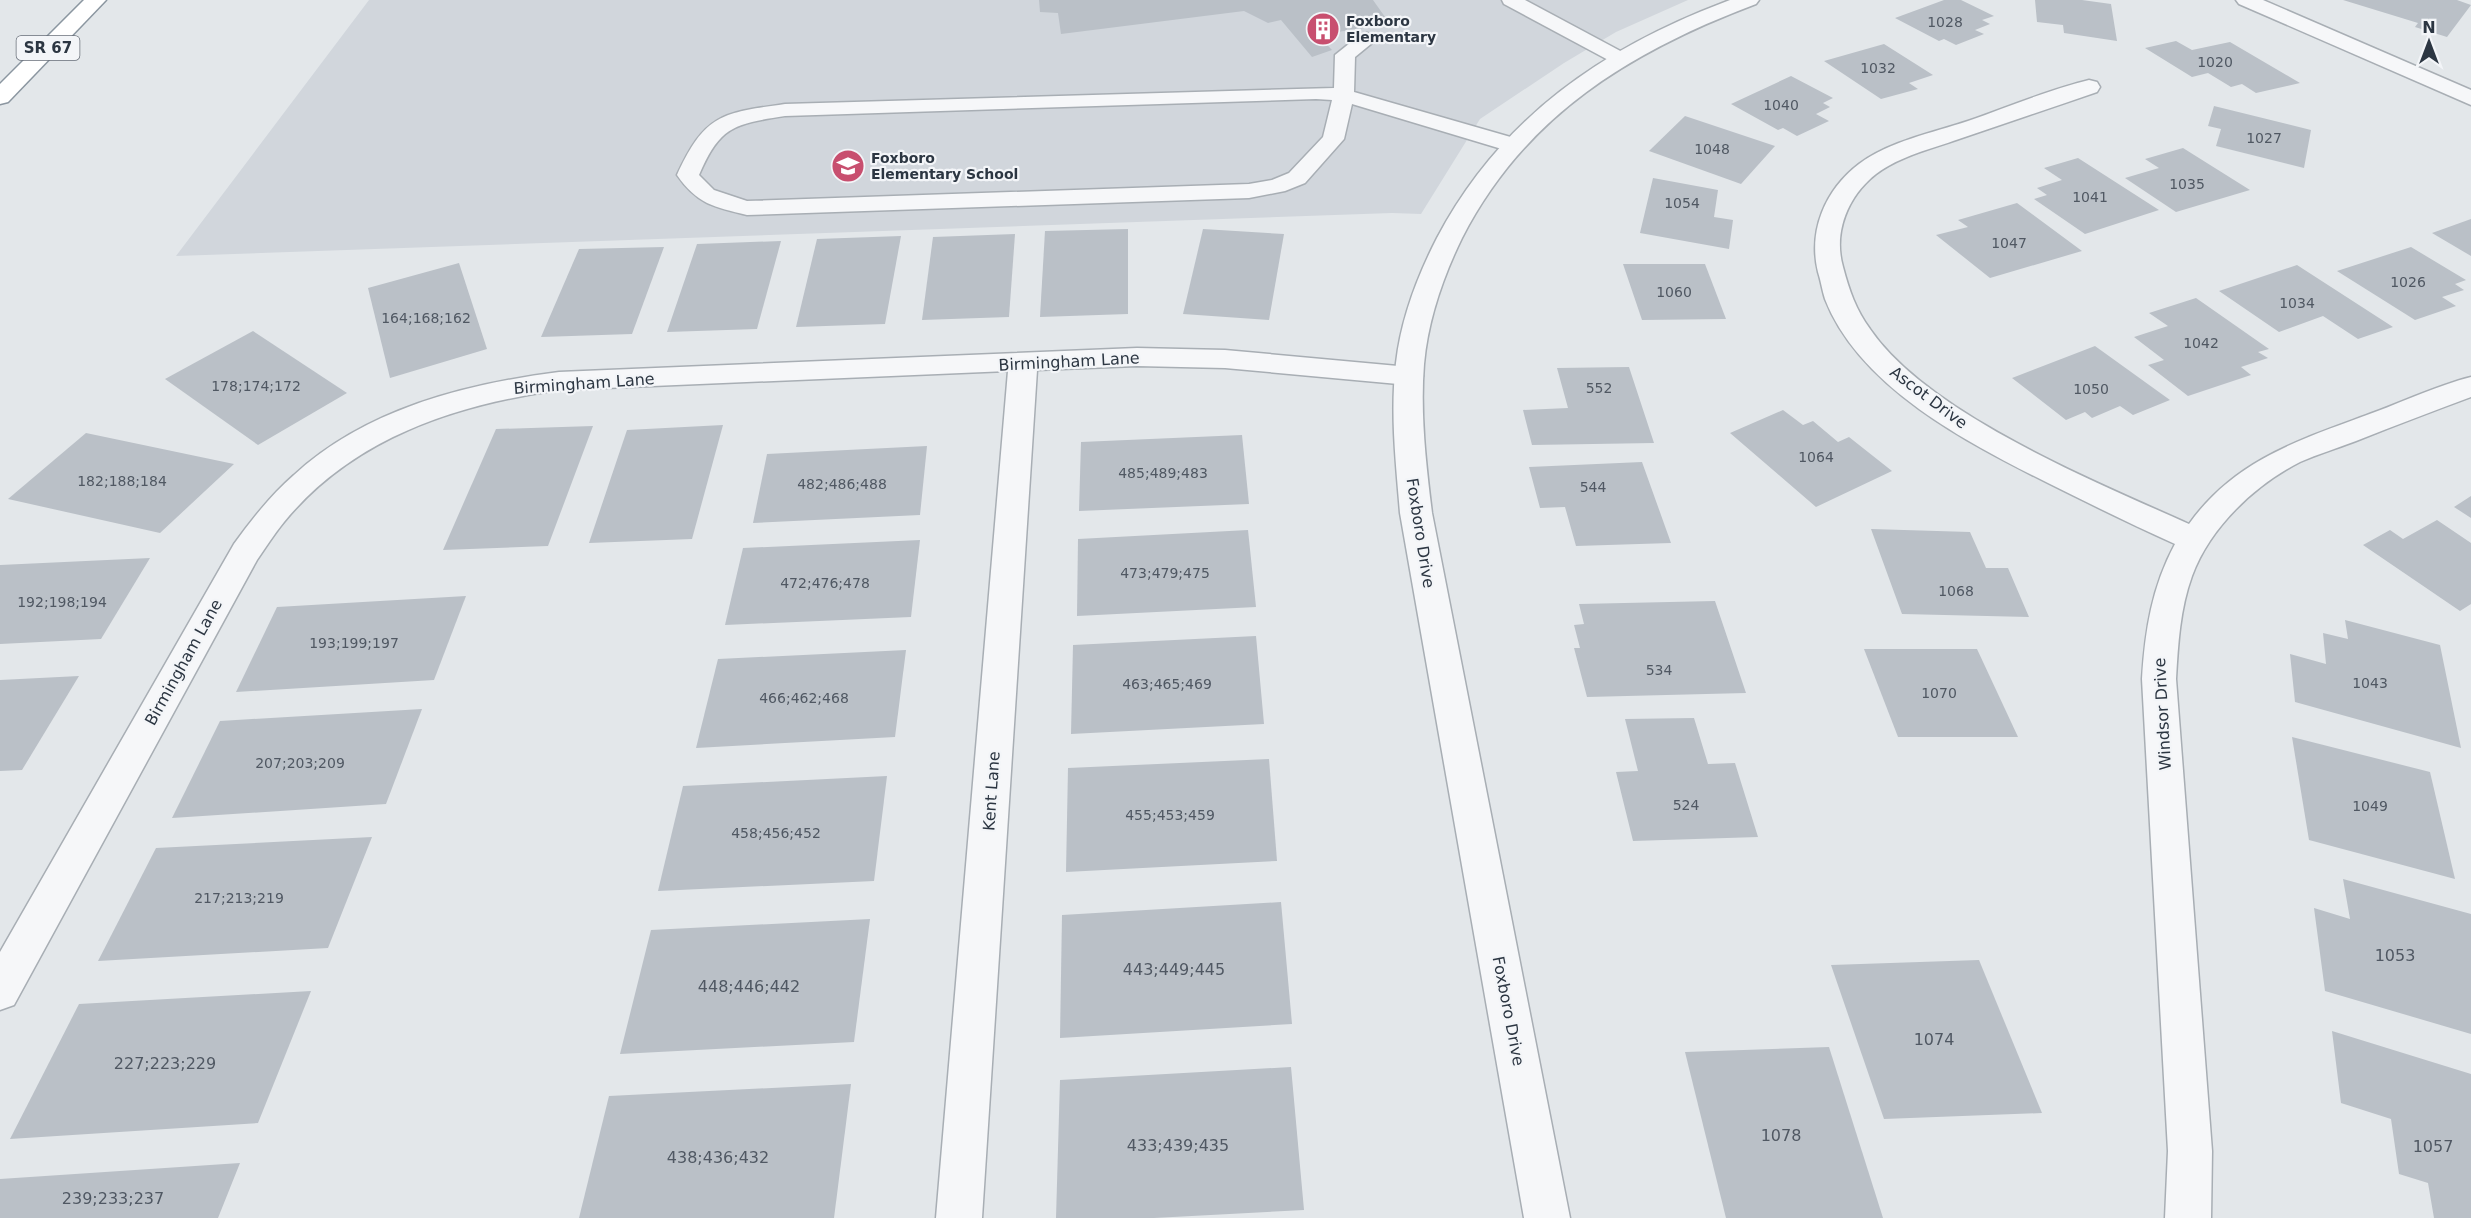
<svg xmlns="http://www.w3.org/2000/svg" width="2471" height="1218" font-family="'DejaVu Sans',sans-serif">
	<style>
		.built { fill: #d1d6dc }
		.building { fill: #bac0c7 }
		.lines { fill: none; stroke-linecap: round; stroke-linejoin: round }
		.service-casing { stroke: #a8aeb4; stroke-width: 3 }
		.minor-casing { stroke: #a8aeb4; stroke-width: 3 }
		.tertiary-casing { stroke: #a8aeb4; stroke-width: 3 }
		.motorway-casing { stroke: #8b96a0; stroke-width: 3 }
		.service { fill: #f6f7f9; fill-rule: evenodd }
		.minor { fill: #f6f7f9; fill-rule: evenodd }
		.tertiary { fill: #f6f7f9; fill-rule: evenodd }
		.motorway { fill: #fff; fill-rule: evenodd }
		.labels { text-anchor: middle; stroke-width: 4.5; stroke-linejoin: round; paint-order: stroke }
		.far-poi-label { font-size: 14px; font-weight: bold; fill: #2c3642; stroke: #f3f5f8; text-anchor: start }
		.number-label { font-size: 14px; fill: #505863 }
		.shield { fill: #f3f5f8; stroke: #686f79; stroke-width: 1.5 }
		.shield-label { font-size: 15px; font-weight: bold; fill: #2c3642 }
		.street-label { font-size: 16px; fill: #2c3642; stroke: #f3f5f8 }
		.near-number-label { font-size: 16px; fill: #505863 }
	</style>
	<rect width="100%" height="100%" fill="#e3e7ea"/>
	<polygon class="built" points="369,0 1688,0 1616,32 1564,63 1480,119 1421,214 1392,213 176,256"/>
	<g class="building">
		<polygon points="1039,0 1373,0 1390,24 1318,35 1332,50 1312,57 1281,20 1268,23 1244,11 1061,34 1058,13 1040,12"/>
		<polygon points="1944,0 1961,0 1994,16 1982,20 1990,24 1975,30 1984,34 1956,45 1944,39 1939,41 1895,18"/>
		<polygon points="2035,0 2082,0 2111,4 2117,41 2064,33 2063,25 2037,22"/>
		<polygon points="2343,0 2457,0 2471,5 2447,37 2415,27 2418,23"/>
		<polygon points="2176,41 2192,50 2230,42 2300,83 2256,93 2242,84 2231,87 2208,73 2192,77 2145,48"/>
		<polygon points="1884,44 1933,75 1909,83 1918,89 1881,99 1824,61"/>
		<polygon points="1791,76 1833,98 1823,103 1830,107 1816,114 1829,121 1797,136 1783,128 1778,130 1731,104"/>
		<polygon points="2214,106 2311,130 2304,168 2216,146 2221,129 2208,126"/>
		<polygon points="1685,116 1775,146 1741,184 1649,151"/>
		<polygon points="2183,148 2250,190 2176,212 2125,178 2159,168 2145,159"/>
		<polygon points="2078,158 2159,210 2085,234 2034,199 2047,195 2037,188 2062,180 2044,168"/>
		<polygon points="1653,178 1718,190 1714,217 1733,220 1729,249 1640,233"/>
		<polygon points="2017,203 2082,251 1990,278 1936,235 1968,227 1958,220"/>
		<polygon points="2471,219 2471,256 2432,233"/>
		<polygon points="1128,229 1128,314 1040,317 1045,231"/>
		<polygon points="1203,229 1284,234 1269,320 1183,314"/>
		<polygon points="1015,234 1009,317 922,320 933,237"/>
		<polygon points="901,236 885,324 796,327 817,239"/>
		<polygon points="781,241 757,329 667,332 697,244"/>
		<polygon points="664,247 632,334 541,337 579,249"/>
		<polygon points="2411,247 2466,280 2455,284 2464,290 2442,297 2456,306 2415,320 2337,271"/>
		<polygon points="459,263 487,349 390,378 368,288"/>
		<polygon points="1623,264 1705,264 1726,319 1642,320"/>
		<polygon points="2297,265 2393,327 2358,339 2323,316 2279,332 2219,291"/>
		<polygon points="2196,298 2269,349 2258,352 2268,358 2241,367 2251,375 2188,396 2148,365 2164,360 2134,337 2168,326 2149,313"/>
		<polygon points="253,331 347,393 258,445 165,379"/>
		<polygon points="2095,346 2170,400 2133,415 2120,406 2092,418 2085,412 2066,420 2012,378"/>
		<polygon points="1629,367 1654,443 1532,445 1523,410 1568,408 1557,368"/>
		<polygon points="1783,410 1803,425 1813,421 1838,442 1849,437 1892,471 1816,507 1730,433"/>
		<polygon points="723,425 692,539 589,543 627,430"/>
		<polygon points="593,426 548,546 443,550 496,429"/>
		<polygon points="86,433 234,464 160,533 8,499"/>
		<polygon points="1242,435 1249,504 1079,511 1081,442"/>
		<polygon points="927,446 920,515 753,523 767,454"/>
		<polygon points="1642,462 1671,543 1576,546 1565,507 1540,508 1529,467"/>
		<polygon points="2471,496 2471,518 2454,507"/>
		<polygon points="2437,520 2471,543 2471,604 2460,611 2363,545 2390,530 2403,539"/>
		<polygon points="1871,529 1970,532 1986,568 2008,568 2029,617 1902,614"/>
		<polygon points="1248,530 1256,607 1077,616 1078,539"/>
		<polygon points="920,540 911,617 725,625 743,548"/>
		<polygon points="150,558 101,639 0,644 0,565"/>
		<polygon points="466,596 434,680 236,692 277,607"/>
		<polygon points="1715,601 1746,693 1587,697 1574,648 1580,648 1574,625 1584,624 1579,604"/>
		<polygon points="2345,620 2440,645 2461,748 2295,702 2290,654 2326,664 2323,633 2348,639"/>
		<polygon points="1256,636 1264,724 1071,734 1073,645"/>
		<polygon points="1864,649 1977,649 2018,737 1898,737"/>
		<polygon points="906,650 895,737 696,748 718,659"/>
		<polygon points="79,676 22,770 0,771 0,680"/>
		<polygon points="422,709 386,804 172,818 220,721"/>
		<polygon points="1694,718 1708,764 1735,763 1758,837 1633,841 1616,772 1638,771 1625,719"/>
		<polygon points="2292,737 2430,772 2455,879 2309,840"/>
		<polygon points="1269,759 1277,861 1066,872 1068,768"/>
		<polygon points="887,776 874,881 658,891 683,786"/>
		<polygon points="372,837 328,948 98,961 156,848"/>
		<polygon points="2343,879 2471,914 2471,1034 2325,991 2314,908 2350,919"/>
		<polygon points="1281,902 1292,1024 1060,1038 1062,915"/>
		<polygon points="870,919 854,1042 620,1054 651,930"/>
		<polygon points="1979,960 2042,1113 1884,1119 1831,965"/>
		<polygon points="311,991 258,1123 10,1139 79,1004"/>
		<polygon points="2332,1031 2471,1074 2471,1218 2434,1218 2428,1183 2399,1174 2391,1119 2341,1103"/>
		<polygon points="1829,1047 1883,1218 1726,1218 1685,1052"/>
		<polygon points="1291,1067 1304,1210 1154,1218 1056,1218 1060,1080"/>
		<polygon points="851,1084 834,1218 579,1218 609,1096"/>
		<polygon points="240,1163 218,1218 0,1218 0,1179"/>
	</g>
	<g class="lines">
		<defs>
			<g id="service">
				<polygon points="1502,0 1525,0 1626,54 1629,58 1626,62 1612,62 1504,4"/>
				<path d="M1367,33L1374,35L1377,39L1355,57L1354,92L1521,140L1524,145L1521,150L1513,151L1505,150L1352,104L1344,139L1305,183L1285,191L1249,198L747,215C714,207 697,204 677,175C705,114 722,113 785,104L1334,88L1335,55L1360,35ZM1316,99L1332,100L1323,137L1289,173L1272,180L1249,184L747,201L714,190L699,175C720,126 734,124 785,116Z"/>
			</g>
			<g id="minor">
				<polygon points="2236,0 2263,0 2471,90 2471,105 2239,4"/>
				<path d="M2089,80L2097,82L2100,87L2097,92C2051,108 2005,123 1959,139C1931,149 1900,156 1876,174C1848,196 1833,232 1843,267C1849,290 1856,310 1870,329C1928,414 2096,482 2189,524C2236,458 2303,439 2375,412C2407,400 2439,385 2471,377V397C2433,411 2394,426 2356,441C2338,448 2318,454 2300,462C2255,485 2210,527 2192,576C2180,609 2178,644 2176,679L2212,1151L2211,1218H2165L2168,1151L2142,679C2145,630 2152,587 2175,544C2133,525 2090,504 2048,483C1968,443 1859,387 1825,299C1822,290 1821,281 1818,272C1808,231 1825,190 1859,164C1890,141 1932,133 1968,121C2008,107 2048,90 2089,80Z"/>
				<path d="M1137,348L1225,350L1409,367L1419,369L1423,376L1419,383L1409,385L1225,368L1137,366L1037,370L982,1218H936L1008,371L559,390C454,405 353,438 284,522C274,534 266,547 257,560L14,1005L0,1010V952L234,544C252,519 271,495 294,475C366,409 465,384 559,372Z"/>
			</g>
			<path id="tertiary" d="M1730,0H1759L1756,4C1631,51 1525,115 1462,238C1443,277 1428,320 1424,364C1420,413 1426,464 1432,513L1570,1218H1524L1400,513C1396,464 1390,413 1396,363C1401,319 1417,277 1437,238C1501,117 1604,47 1730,0Z"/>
			<polygon id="motorway" points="84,0 106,0 8,102 0,104 0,84"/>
		</defs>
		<use href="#service" class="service-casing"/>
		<use href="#minor" class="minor-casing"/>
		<use href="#tertiary" class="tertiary-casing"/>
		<use href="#motorway" class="motorway-casing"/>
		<use href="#service" class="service"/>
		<use href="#minor" class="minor"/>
		<use href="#tertiary" class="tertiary"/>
		<use href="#motorway" class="motorway"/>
	</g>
	<defs>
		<symbol id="building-disc" viewBox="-11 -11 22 22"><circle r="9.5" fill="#c84f6f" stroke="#f3f5f8"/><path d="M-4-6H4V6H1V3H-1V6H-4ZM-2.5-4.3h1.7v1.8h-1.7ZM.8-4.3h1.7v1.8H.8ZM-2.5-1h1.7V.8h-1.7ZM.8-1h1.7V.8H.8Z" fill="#fff"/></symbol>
		<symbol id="school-disc" viewBox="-11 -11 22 22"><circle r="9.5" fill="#c84f6f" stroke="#f3f5f8"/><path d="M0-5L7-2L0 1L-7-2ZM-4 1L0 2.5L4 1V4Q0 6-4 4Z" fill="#fff"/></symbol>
	</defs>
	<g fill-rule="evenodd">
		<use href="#building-disc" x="1304" y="10" width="38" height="38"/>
		<use href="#school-disc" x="829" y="147" width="38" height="38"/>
	</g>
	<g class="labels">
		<g class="far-poi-label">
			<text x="1346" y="26">Foxboro<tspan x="1346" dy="16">Elementary</tspan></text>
			<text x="871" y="163">Foxboro<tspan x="871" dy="16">Elementary School</tspan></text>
		</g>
		<g class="number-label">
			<text x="1945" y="27">1028</text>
			<text x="2215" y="67">1020</text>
			<text x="1878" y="73">1032</text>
			<text x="1781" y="110">1040</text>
			<text x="2264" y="143">1027</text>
			<text x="1712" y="154">1048</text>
			<text x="2187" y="189">1035</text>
			<text x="2090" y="202">1041</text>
			<text x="1682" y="208">1054</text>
			<text x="2009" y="248">1047</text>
			<text x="2408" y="287">1026</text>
			<text x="1674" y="297">1060</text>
			<text x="2297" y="308">1034</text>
			<text x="426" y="323">164;168;162</text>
			<text x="2201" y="348">1042</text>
			<text x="256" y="391">178;174;172</text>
			<text x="1599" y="393">552</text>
			<text x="2091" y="394">1050</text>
			<text x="1816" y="462">1064</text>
			<text x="1163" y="478">485;489;483</text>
			<text x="122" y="486">182;188;184</text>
			<text x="842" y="489">482;486;488</text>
			<text x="1593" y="492">544</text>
			<text x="1165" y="578">473;479;475</text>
			<text x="825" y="588">472;476;478</text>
			<text x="1956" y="596">1068</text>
			<text x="62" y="607">192;198;194</text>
			<text x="354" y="648">193;199;197</text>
			<text x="1659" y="675">534</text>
			<text x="2370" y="688">1043</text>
			<text x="1167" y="689">463;465;469</text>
			<text x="1939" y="698">1070</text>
			<text x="804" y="703">466;462;468</text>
			<text x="300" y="768">207;203;209</text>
			<text x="1686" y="810">524</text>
			<text x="2370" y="811">1049</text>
			<text x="1170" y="820">455;453;459</text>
			<text x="776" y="838">458;456;452</text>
			<text x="239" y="903">217;213;219</text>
		</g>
		<rect class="shield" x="16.5" y="36" width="63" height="24" rx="4.5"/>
		<g class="shield-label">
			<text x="48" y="53">SR 67</text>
		</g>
		<g class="street-label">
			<text transform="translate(1069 361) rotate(-3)" y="6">Birmingham Lane</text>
			<text transform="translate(584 383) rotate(-4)" y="6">Birmingham Lane</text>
			<text transform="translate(1929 397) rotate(37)" y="6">Ascot Drive</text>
			<text transform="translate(1421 533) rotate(81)" y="6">Foxboro Drive</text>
			<text transform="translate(183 662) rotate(-61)" y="6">Birmingham Lane</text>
			<text transform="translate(2162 714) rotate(-93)" y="6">Windsor Drive</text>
			<text transform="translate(991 791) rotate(-86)" y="6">Kent Lane</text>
			<text transform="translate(1509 1011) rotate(79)" y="6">Foxboro Drive</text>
		</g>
		<g class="near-number-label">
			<text x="2395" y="961">1053</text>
			<text x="1174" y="975">443;449;445</text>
			<text x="749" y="992">448;446;442</text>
			<text x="1934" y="1045">1074</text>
			<text x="165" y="1069">227;223;229</text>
			<text x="1781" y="1141">1078</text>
			<text x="1178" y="1151">433;439;435</text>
			<text x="2433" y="1152">1057</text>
			<text x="718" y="1163">438;436;432</text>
			<text x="113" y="1204">239;233;237</text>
		</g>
	</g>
	<g transform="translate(2429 42)" stroke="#f3f5f8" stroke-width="4.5" paint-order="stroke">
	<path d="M0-4.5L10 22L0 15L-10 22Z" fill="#2c3642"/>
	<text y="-9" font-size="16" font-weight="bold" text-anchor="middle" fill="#2c3642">N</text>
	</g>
</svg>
